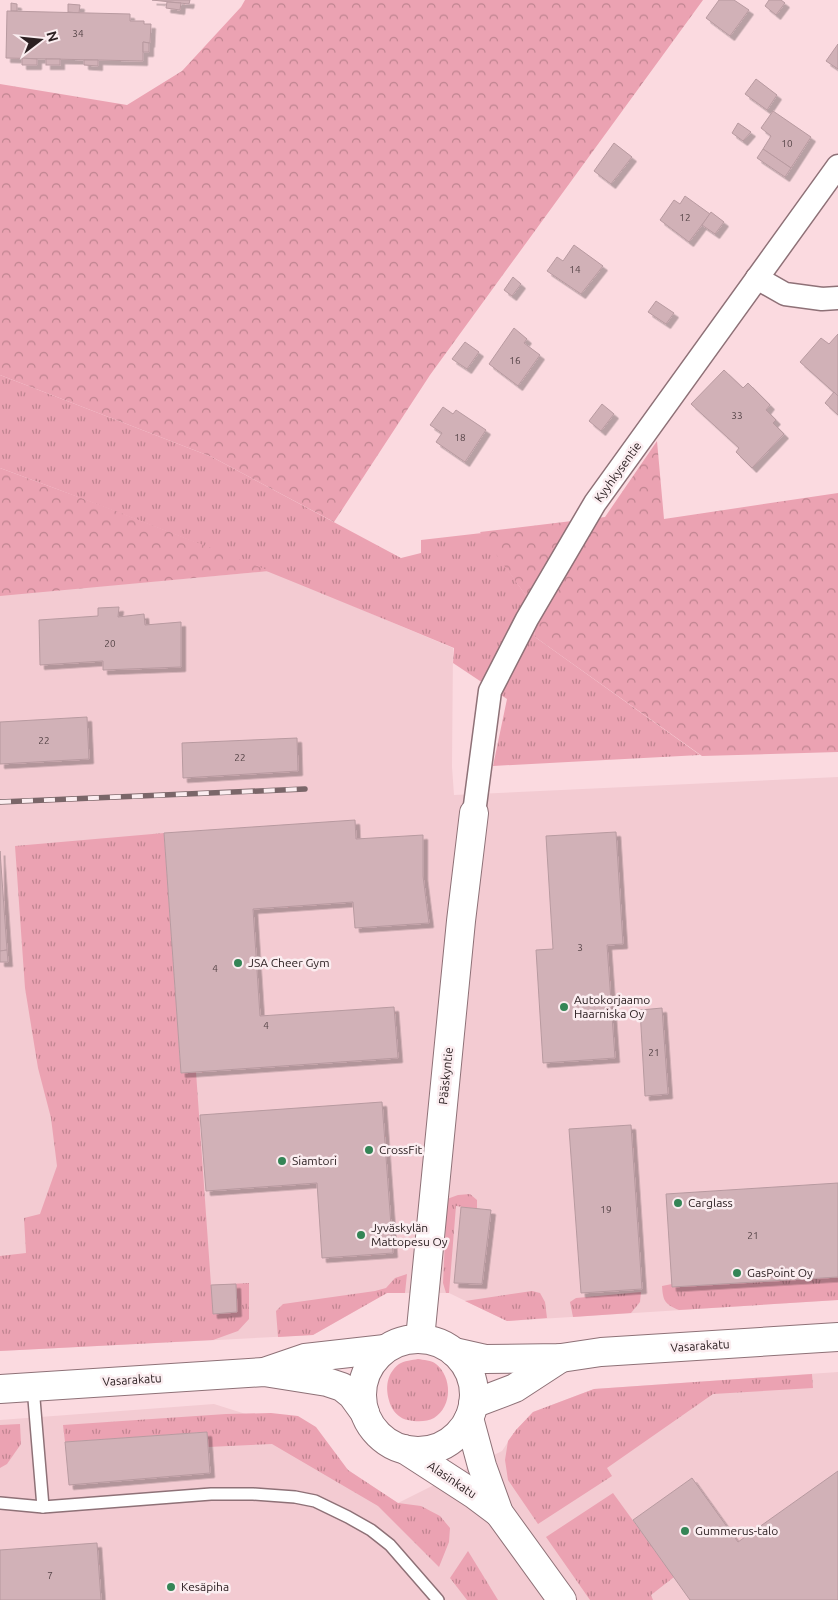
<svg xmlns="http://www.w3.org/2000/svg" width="838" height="1600" font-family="Ubuntu,sans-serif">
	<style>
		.built { fill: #f3cbd2 }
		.grass { fill: url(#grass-tufts) }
		.forest { fill: url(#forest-crowns) }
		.building { fill: #d1b1b7; stroke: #b89aa0; filter: url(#shadow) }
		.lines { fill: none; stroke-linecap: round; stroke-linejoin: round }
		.service-casing { stroke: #8e7177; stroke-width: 14 }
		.minor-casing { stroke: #8e7177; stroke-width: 25 }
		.tertiary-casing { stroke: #8e7177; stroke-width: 30 }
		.service { stroke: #fff; stroke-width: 11 }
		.minor { stroke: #fff; stroke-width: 22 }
		.tertiary { stroke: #fff; stroke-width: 28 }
		.rail-casing { stroke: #7a6669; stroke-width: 5.5 }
		.rail { stroke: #fbedf0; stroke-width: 4; stroke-dasharray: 11; stroke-linecap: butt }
		.poi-dot { fill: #348556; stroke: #fbedf0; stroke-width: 2 }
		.labels { text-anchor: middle; stroke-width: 5; stroke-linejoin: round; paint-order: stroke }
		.number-label { font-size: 10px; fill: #554447 }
		.street-label { font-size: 12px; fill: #2c2022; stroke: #fbedf0 }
		.poi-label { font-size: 12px; fill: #2c2022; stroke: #fbedf0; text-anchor: start }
	</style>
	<defs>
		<pattern id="grass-tufts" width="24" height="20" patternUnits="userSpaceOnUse" patternTransform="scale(1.25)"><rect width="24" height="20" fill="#eba2b2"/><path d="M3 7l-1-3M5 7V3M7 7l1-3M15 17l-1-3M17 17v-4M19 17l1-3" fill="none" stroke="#bf8490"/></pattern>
		<pattern id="forest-crowns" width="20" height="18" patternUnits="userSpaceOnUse" patternTransform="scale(1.25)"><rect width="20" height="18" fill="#eba2b2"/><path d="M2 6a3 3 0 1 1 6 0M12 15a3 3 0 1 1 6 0" fill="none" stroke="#bf8490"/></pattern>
		<filter id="shadow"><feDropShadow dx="4.5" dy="4.5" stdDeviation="0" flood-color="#0004"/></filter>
	</defs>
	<rect width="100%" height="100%" fill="#fbdae0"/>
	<g class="built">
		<polygon points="270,571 453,648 452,767 454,795 838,777 838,1300 507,1321 449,1293 387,1293 313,1335 0,1351 0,595"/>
		<polygon points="838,1372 838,1600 0,1600 0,1420 214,1404 277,1424 398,1503 502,1451 516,1430 533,1412 594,1389"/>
	</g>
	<g class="grass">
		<path d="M0,375L212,457L401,558L421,553V540L482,533L529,600L535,637L700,755L493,766L507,699L453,663L454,648C303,585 153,524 0,468Z"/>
		<polygon points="164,833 181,1073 196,1072 211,1285 249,1283 249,1319 238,1331 213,1340 0,1351 0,1256 26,1253 24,1218 40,1214 57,1166 51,1118 38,1068 25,988 15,846"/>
		<polygon points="470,1194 477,1200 477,1209 456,1206 449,1293 446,1293 443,1283 447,1199 458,1195"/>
		<polygon points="407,1274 405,1293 387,1293 313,1335 278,1337 276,1311 283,1304 375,1291 386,1288 395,1278"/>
		<path d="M838,1277V1300L679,1310C664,1304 663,1300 662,1286L672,1284V1287Z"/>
		<polygon points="532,1291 540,1293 545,1302 547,1318 507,1321 465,1301"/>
		<polygon points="641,1292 640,1302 631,1313 573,1317 570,1302 576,1298"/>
		<path d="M418,1359C423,1360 432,1360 436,1364C452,1377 453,1406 434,1418C427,1422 416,1422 408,1420C401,1419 394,1413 391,1406C385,1391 385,1375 399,1364C404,1361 412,1360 418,1359Z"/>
		<polygon points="812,1374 813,1388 713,1394 607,1468 612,1476 538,1524 508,1480 505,1460 508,1441 516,1430 533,1412 594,1389"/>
		<polygon points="271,1413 298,1416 316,1427 348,1470 398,1503 421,1506 440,1516 450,1528 449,1542 439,1567 378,1506 272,1444 208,1447 206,1432 65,1442 63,1425 226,1414"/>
		<polygon points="20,1424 21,1444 7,1464 0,1468 0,1425"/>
		<polygon points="613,1493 674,1577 651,1595 653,1600 590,1600 546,1537"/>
		<polygon points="468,1551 498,1600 467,1600 450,1578"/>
	</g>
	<g class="forest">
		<polygon points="245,0 703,0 430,375 334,522 212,457 0,375 0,84 127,105 182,71 241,7"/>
		<polygon points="657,441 664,519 838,493 838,752 702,756 535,637 529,600 480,532 605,517"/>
		<polygon points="0,468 103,506 270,571 0,596"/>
	</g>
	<g class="building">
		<polygon points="152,0 190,0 189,4"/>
		<polygon points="719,0 734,0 749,10 730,36 706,18"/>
		<polygon points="769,0 781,0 785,3 776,15 765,6"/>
		<polygon points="167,2 181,3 180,10 166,8"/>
		<polygon points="11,3 17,4 17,11 11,11"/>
		<polygon points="68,4 80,5 79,13 68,12"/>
		<polygon points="7,11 130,14 130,21 144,21 144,24 151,24 150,43 143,42 143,61 6,58"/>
		<polygon points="143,42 149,43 149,52 143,52"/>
		<polygon points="838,44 838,69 826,61"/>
		<polygon points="22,58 37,59 37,65 22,65"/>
		<rect x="46" y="59" width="14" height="6"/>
		<polygon points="84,60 98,60 98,66 84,65"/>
		<polygon points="756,79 777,95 767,110 745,94"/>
		<polygon points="773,111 811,137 791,168 763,149 771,136 761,128"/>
		<polygon points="738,123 751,132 743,141 732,133"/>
		<polygon points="614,143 632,157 611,184 594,171"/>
		<polygon points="763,149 791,168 785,177 757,158"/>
		<polygon points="685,196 710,214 689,242 660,220 674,200 680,204"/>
		<polygon points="711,212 724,222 715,234 702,225"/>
		<polygon points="574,245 603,266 581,294 547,271 557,257 563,261"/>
		<polygon points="513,277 521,284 512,296 504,290"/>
		<polygon points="656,301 674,313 666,324 648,312"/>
		<polygon points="514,328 527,339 524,343 540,355 518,386 489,364"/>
		<polygon points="838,334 838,396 800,362 821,338 829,344"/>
		<polygon points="465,342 479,352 467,369 452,359"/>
		<polygon points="724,370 743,388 748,383 770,405 766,410 776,420 773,423 784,434 752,468 736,452 739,448 691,404"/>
		<polygon points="834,392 838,396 838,415 825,403"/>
		<polygon points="602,404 614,414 601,431 589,421"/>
		<polygon points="443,407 453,414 456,410 486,430 465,462 436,442 442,433 430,425"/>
		<polygon points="119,607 118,617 144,614 145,625 181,622 181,667 103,670 103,661 40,665 39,620 98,616 98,608"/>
		<polygon points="87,717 89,759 0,764 0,722"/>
		<polygon points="297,738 298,771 183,778 182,743"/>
		<polygon points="355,820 356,839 423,835 423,876 429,923 355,928 353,902 253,909 260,1016 394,1007 398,1058 181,1073 164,833"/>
		<polygon points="616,832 623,944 607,945 615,1058 543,1063 536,950 553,949 546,836"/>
		<polygon points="0,851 7,950 0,951"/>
		<polygon points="7,950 8,962 0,962 0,951"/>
		<polygon points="662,1008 668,1094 645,1096 640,1010"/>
		<polygon points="382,1102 393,1253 322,1258 317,1183 206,1191 200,1115"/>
		<polygon points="631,1125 642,1289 581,1293 569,1129"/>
		<polygon points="838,1183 838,1277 672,1287 666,1194"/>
		<polygon points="461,1207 491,1210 482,1284 454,1283"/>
		<polygon points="236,1284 237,1312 213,1314 211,1285"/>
		<polygon points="207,1432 210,1473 69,1485 65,1442"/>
		<polygon points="838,1471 838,1600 690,1600 633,1520 692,1478 738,1542"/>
		<polygon points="97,1543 101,1600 0,1600 0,1550"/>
	</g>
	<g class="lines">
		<defs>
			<g id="service">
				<polyline points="33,1387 43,1507"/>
				<polyline points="0,1503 43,1507 211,1494 253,1494 295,1497 315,1501 348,1517 371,1530 390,1545 438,1600"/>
			</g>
			<g id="minor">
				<polyline points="757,278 785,294 822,299 838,298"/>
				<polyline points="474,813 490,691 527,619 595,503 838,166"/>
			</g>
			<g id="tertiary">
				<polyline points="420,1339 461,921 474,813"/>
				<circle cx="418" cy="1395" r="56"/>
				<polyline points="454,1352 485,1359 561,1358 601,1352 838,1337"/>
				<polyline points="267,1371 305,1358 385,1349"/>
				<polyline points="0,1389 264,1372 327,1382 342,1387 352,1395 365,1413"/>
				<polyline points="473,1404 515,1388 561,1358"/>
				<polyline points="469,1418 482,1466 499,1513 562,1600"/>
				<polyline points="404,1449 475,1495 499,1513"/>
			</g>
		</defs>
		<use href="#service" class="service-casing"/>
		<use href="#minor" class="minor-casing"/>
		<use href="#tertiary" class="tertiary-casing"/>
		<use href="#service" class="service"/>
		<use href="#minor" class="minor"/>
		<use href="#tertiary" class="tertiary"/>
		<defs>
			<polyline id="rail" points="0,802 305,789"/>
		</defs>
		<use href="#rail" class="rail-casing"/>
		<use href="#rail" class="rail"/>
	</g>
	<g class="poi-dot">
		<circle cx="238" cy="963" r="5"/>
		<circle cx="564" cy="1007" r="5"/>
		<circle cx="369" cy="1150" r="5"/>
		<circle cx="282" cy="1161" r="5"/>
		<circle cx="678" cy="1203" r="5"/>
		<circle cx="361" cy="1235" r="5"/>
		<circle cx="737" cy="1273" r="5"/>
		<circle cx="685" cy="1531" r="5"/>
		<circle cx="171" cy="1587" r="5"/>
	</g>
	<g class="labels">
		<g class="number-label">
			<text x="78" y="37">34</text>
			<text x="787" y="147">10</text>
			<text x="685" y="221">12</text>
			<text x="575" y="273">14</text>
			<text x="515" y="364">16</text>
			<text x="737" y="419">33</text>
			<text x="460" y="441">18</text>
			<text x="110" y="647">20</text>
			<text x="44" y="744">22</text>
			<text x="240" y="761">22</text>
			<text x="580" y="951">3</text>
			<text x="215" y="972">4</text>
			<text x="266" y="1029">4</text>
			<text x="654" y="1056">21</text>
			<text x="606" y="1213">19</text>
			<text x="753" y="1239">21</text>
			<text x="50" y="1579">7</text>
		</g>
		<g class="street-label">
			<text transform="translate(618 472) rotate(-54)" y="4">Kyyhkysentie</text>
			<text transform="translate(446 1076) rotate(-84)" y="4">Pääskyntie</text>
			<text transform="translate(700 1346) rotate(-4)" y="4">Vasarakatu</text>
			<text transform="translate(132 1380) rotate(-4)" y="4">Vasarakatu</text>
			<text transform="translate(452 1480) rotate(34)" y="4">Alasinkatu</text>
		</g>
		<g class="poi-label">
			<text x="248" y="967">JSA Cheer Gym</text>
			<text x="574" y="1004">Autokorjaamo<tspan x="574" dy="14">Haarniska Oy</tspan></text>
			<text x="379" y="1154">CrossFit</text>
			<text x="292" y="1165">Siamtori</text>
			<text x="688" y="1207">Carglass</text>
			<text x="371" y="1232">Jyväskylän<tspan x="371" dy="14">Mattopesu Oy</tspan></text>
			<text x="747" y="1277">GasPoint Oy</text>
			<text x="695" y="1535">Gummerus-talo</text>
			<text x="181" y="1591">Kesäpiha</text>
		</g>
	</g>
	<g transform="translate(40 40) rotate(74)" stroke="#fbedf0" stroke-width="4" paint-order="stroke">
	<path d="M0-4L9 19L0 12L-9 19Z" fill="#2c2022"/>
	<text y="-8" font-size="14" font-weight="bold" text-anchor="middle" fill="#2c2022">N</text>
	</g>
</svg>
